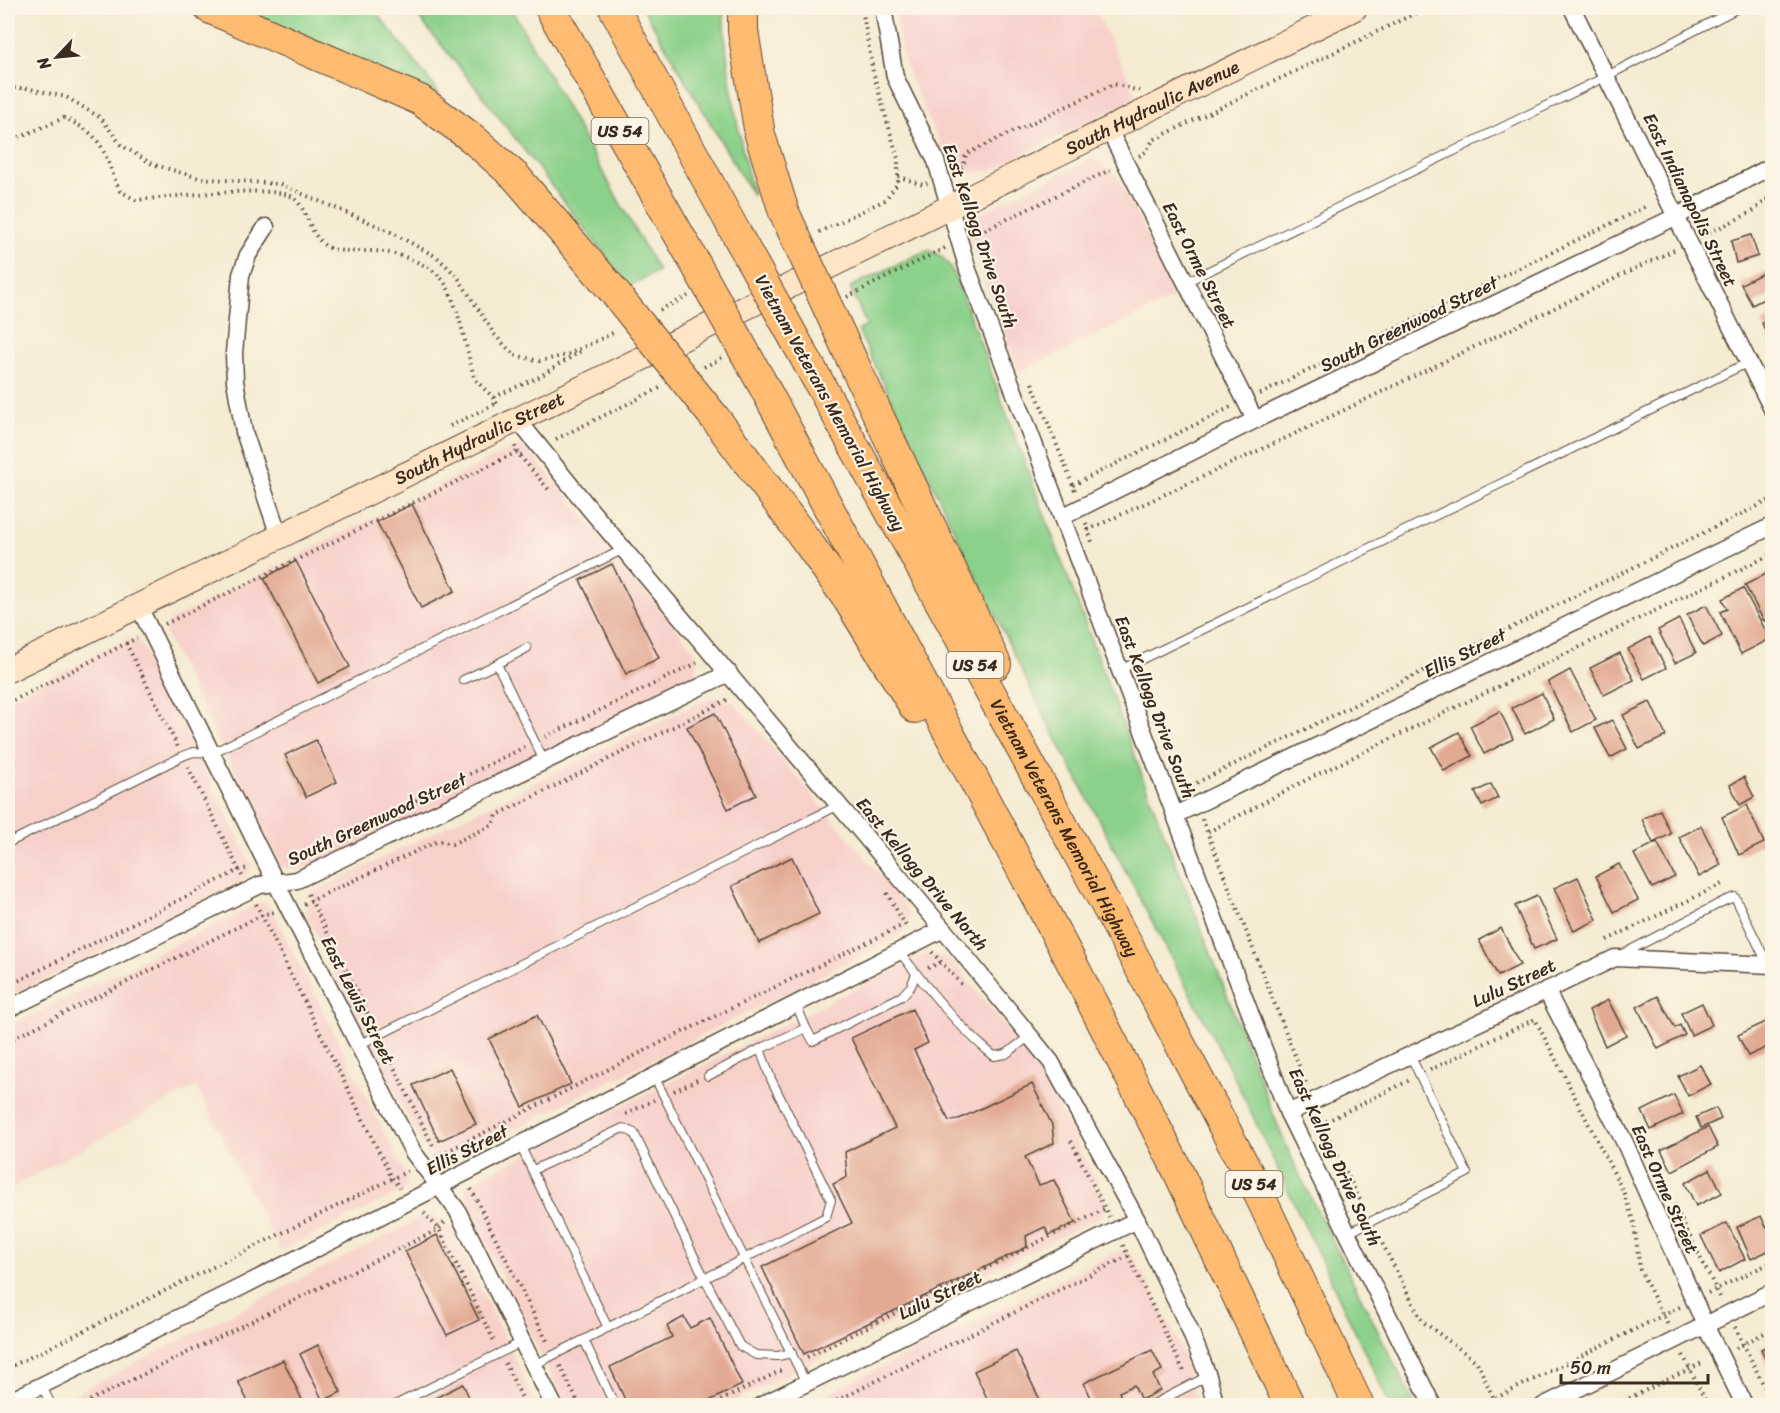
<svg xmlns="http://www.w3.org/2000/svg" width="1780" height="1413" font-family="Sriracha,sans-serif">
	<style>
		.built { fill: #f7d0ca }
		.green { fill: #8cd18b; stroke: #647e54; stroke-width: 1.5 }
		.building { fill: #e2a993 }
		.lines { fill: none; stroke-linecap: round; stroke-linejoin: round }
		.lane-casing { stroke: #574739; stroke-width: 10 }
		.street-casing { stroke: #574739; stroke-width: 19 }
		.secondary-casing { stroke: #574739; stroke-width: 26 }
		.highway-casing { stroke: #574739; stroke-width: 32 }
		.path { stroke: #574739; stroke-width: 4; stroke-dasharray: 1.5 4.5; stroke-linecap: butt }
		.lane { stroke: #fff; stroke-width: 8 }
		.street { stroke: #fff; stroke-width: 16 }
		.secondary { stroke: #ffe4c6; stroke-width: 24 }
		.highway { stroke: #ffbb71; stroke-width: 30 }
		.highway-bridge-casing { stroke: #574739; stroke-width: 32; stroke-linecap: butt }
		.highway-bridge { stroke: #ffbb71; stroke-width: 30 }
		.labels { text-anchor: middle; stroke-width: 4.5; stroke-linejoin: round; paint-order: stroke }
		.shield { fill: #fcf5e5; stroke: #75675a; stroke-width: 1.5 }
		.shield-label { font-size: 16px; font-weight: bold; fill: #3b2a1e }
		.street-label { font-size: 18px; fill: #3b2a1e; stroke: #fcf5e5 }
	</style>
	<rect width="100%" height="100%" fill="#fcf5e5"/>
	<filter id="ink" filterUnits="userSpaceOnUse"><feTurbulence type="fractalNoise" baseFrequency=".0167" numOctaves="2"/><feDisplacementMap in="SourceGraphic" scale="12" xChannelSelector="R" yChannelSelector="G"/><feConvolveMatrix kernelMatrix="1 2 1 2 8 2 1 2 1" color-interpolation-filters="sRGB"/></filter>
	<filter id="wash" filterUnits="userSpaceOnUse"><feTurbulence type="fractalNoise" baseFrequency=".008" numOctaves="4" result="noise"/><feDisplacementMap in="SourceGraphic" scale="24" xChannelSelector="R" yChannelSelector="G"/><feGaussianBlur stdDeviation="1.35" result="paint"/><feColorMatrix in="noise" values="0 0 0 0 0 0 0 0 0 0 0 0 0 0 0 0 0 1.4 0 .05"/><feComposite in="paint" operator="in"/></filter>
	<g filter="url(#wash)">
		<rect width="100%" height="100%" fill="#f5ebd2"/>
		<g class="built">
			<polygon points="895,8 1094,8 1138,97 990,171 972,172 955,166 944,152 911,81 901,51"/>
			<polygon points="1088,160 1097,161 1117,175 1177,296 1019,372 969,238 972,226 978,216 990,208"/>
			<polygon points="522,446 530,451 695,652 697,663 695,676 679,689 316,864 294,869 282,867 166,636 166,627 171,620 181,615 510,449"/>
			<polygon points="129,638 137,640 143,647 252,866 248,874 243,881 8,998 8,699"/>
			<polygon points="719,697 735,704 903,902 910,916 908,928 887,943 478,1147 436,1157 422,1145 306,914 307,904 313,894 321,888 706,699"/>
			<polygon points="258,903 266,903 272,910 408,1179 406,1187 401,1192 280,1251 196,1086 11,1188 8,1180 8,1027"/>
			<polygon points="925,954 945,957 955,965 1033,1060 1105,1197 1107,1207 1103,1215 726,1405 566,1406 473,1217 466,1189 471,1182"/>
			<polygon points="425,1216 435,1216 451,1228 537,1405 51,1406"/>
			<polygon points="1125,1248 1136,1261 1179,1343 1197,1405 803,1406"/>
		</g>
		<g class="green">
			<polygon points="233,8 373,8 440,94 433,101"/>
			<polygon points="411,8 511,8 658,271 629,286 474,85"/>
			<path d="M643,8H723C726,71 738,134 753,196Z"/>
			<path d="M927,250C943,254 947,262 955,276L1152,802L1273,1114L1296,1168L1415,1405H1390L1235,1079L1039,706L858,330L867,326L850,287Z"/>
		</g>
		<g id="blocks">
			<g class="building">
				<polygon points="1751,235 1758,256 1736,263 1731,241"/>
				<polygon points="1767,271 1772,282 1772,295 1752,305 1741,284"/>
				<polygon points="1772,318 1772,345 1762,323"/>
				<polygon points="412,504 455,591 421,608 377,522"/>
				<polygon points="296,561 350,667 318,683 264,578"/>
				<polygon points="612,564 659,658 626,674 580,580"/>
				<polygon points="1768,573 1772,581 1772,617 1764,621 1745,585"/>
				<polygon points="1743,588 1770,639 1741,654 1720,612 1727,609 1722,599"/>
				<polygon points="1706,605 1722,636 1703,646 1687,615"/>
				<polygon points="1679,619 1696,653 1675,663 1658,630"/>
				<polygon points="1650,637 1666,668 1644,679 1628,649"/>
				<polygon points="1620,653 1634,680 1604,695 1590,668"/>
				<polygon points="1570,670 1596,720 1573,732 1548,682"/>
				<polygon points="1542,693 1554,719 1525,734 1512,708"/>
				<polygon points="1650,702 1666,736 1639,749 1623,715"/>
				<polygon points="1500,711 1513,739 1484,754 1470,726"/>
				<polygon points="715,713 756,795 728,809 687,727"/>
				<polygon points="1612,720 1627,749 1610,758 1595,728"/>
				<polygon points="1459,732 1472,756 1444,771 1431,747"/>
				<polygon points="316,740 337,782 306,797 285,755"/>
				<polygon points="1744,777 1754,797 1740,805 1730,785"/>
				<polygon points="1491,784 1498,798 1482,806 1475,792"/>
				<polygon points="1747,805 1764,843 1739,855 1722,817"/>
				<polygon points="1660,810 1671,834 1653,843 1642,819"/>
				<polygon points="1701,826 1721,865 1699,877 1679,837"/>
				<polygon points="1657,842 1675,877 1652,888 1634,854"/>
				<polygon points="792,857 819,914 759,943 732,886"/>
				<polygon points="1619,864 1638,900 1614,912 1596,876"/>
				<polygon points="1578,877 1597,920 1574,931 1554,888"/>
				<polygon points="1537,896 1557,939 1534,949 1515,906"/>
				<polygon points="1501,928 1520,965 1498,976 1479,940"/>
				<polygon points="1658,996 1675,1028 1680,1025 1685,1035 1658,1049 1637,1007"/>
				<polygon points="1608,1000 1626,1035 1605,1046 1589,1010"/>
				<polygon points="1702,1003 1712,1025 1691,1035 1681,1013"/>
				<polygon points="912,1009 928,1043 914,1050 949,1121 957,1120 1032,1084 1052,1125 1054,1143 1025,1157 1039,1185 1054,1180 1075,1223 1049,1235 1045,1227 1026,1236 1027,1247 804,1354 762,1267 852,1223 833,1184 847,1177 845,1152 895,1128 851,1038"/>
				<polygon points="537,1015 571,1084 523,1107 489,1039"/>
				<polygon points="1772,1019 1772,1045 1748,1056 1738,1035"/>
				<polygon points="1700,1065 1711,1084 1688,1096 1678,1076"/>
				<polygon points="450,1068 476,1124 439,1141 413,1085"/>
				<polygon points="1674,1095 1683,1114 1651,1130 1642,1111"/>
				<polygon points="1716,1108 1721,1119 1701,1128 1696,1117"/>
				<polygon points="1708,1127 1718,1147 1672,1171 1661,1150"/>
				<polygon points="1710,1169 1722,1193 1696,1206 1685,1183"/>
				<polygon points="1761,1216 1766,1227 1772,1224 1772,1249 1751,1259 1737,1227"/>
				<polygon points="1727,1223 1745,1259 1719,1273 1701,1236"/>
				<polygon points="437,1235 479,1320 447,1335 405,1251"/>
				<polygon points="684,1317 690,1328 710,1318 742,1385 699,1406 628,1406 610,1367 672,1337 667,1326"/>
				<polygon points="1772,1344 1772,1375 1761,1349"/>
				<polygon points="318,1345 341,1392 323,1401 300,1354"/>
				<polygon points="1152,1350 1162,1370 1153,1375 1160,1390 1141,1400 1134,1385 1119,1392 1125,1406 1095,1406 1084,1383"/>
				<polygon points="1016,1351 1043,1406 991,1406 974,1371"/>
				<polygon points="283,1360 305,1406 250,1406 238,1381"/>
				<polygon points="463,1384 473,1406 419,1406"/>
			</g>
		</g>
	</g>
	<g filter="url(#ink)">
		<use href="#blocks" fill-opacity="0" stroke="#574739" stroke-width="1.5"/>
		<g class="lines">
			<defs>
				<g id="lane">
					<polyline points="1186,282 1607,76 1738,8"/>
					<polyline points="497,664 527,648"/>
					<polyline points="1120,670 1749,362"/>
					<polyline points="463,680 497,664 544,761"/>
					<polyline points="8,843 185,755 194,752 212,753 624,549"/>
					<path d="M899,951C927,988 958,1027 994,1056L1006,1054L1030,1036"/>
					<polyline points="1621,955 1724,901 1735,897 1768,965"/>
					<polyline points="806,1028 813,1041 902,996 911,986 916,974"/>
					<polyline points="359,1045 839,805"/>
					<polyline points="654,1076 806,1383"/>
					<polyline points="708,1076 760,1049"/>
					<polyline points="520,1145 608,1328"/>
					<polyline points="533,1170 623,1128 634,1133 705,1279 740,1346 756,1355 778,1356 792,1353"/>
					<polyline points="1348,1233 1467,1173 1410,1055"/>
					<polyline points="584,1340 615,1406"/>
					<polyline points="534,1365 826,1217 831,1200 771,1079 760,1049 806,1028 796,1004"/>
					<polyline points="41,1385 52,1406"/>
					<polyline points="393,1406 522,1342"/>
					<polyline points="1150,1406 1208,1376"/>
				</g>
				<g id="street">
					<polyline points="883,8 895,77 936,161 968,270 1288,1113 1433,1406"/>
					<polyline points="1572,8 1772,409"/>
					<polyline points="1108,128 1255,420"/>
					<polyline points="266,227 248,255 241,275 234,353 235,381 244,432 279,536"/>
					<polyline points="517,419 589,508 943,929 1051,1062 1137,1220 1189,1328 1208,1376 1216,1406"/>
					<polyline points="1062,517 1255,420 1677,216 1772,166"/>
					<polyline points="138,605 276,883 413,1152 457,1210 554,1406"/>
					<polyline points="1175,815 1772,526"/>
					<polyline points="1546,990 1625,1143 1705,1325 1745,1406"/>
					<polyline points="8,1009 260,885 297,880 729,673"/>
					<polyline points="1288,1113 1615,958 1772,965"/>
					<polyline points="8,1402 243,1286 943,929"/>
					<polyline points="760,1406 1137,1220"/>
					<polyline points="1543,1406 1772,1292"/>
				</g>
				<g id="secondary">
					<path id="s1" d="M8,670L1355,8"/>
				</g>
				<g id="highway">
					<polyline points="209,8 420,100 472,138 516,177 611,288"/>
					<polyline points="550,8 690,254"/>
					<polyline points="614,8 737,235"/>
					<polyline points="743,8 743,31 760,135 784,212"/>
					<polyline points="852,360 996,664"/>
					<path id="s2" d="M808,363L1020,746L1140,968L1257,1190L1359,1406"/>
					<polyline points="763,385 1075,969 1173,1161 1290,1406"/>
					<polyline points="715,418 809,544 849,601 915,708"/>
				</g>
			</defs>
			<use href="#lane" class="lane-casing"/>
			<use href="#street" class="street-casing"/>
			<use href="#secondary" class="secondary-casing"/>
			<use href="#highway" class="highway-casing"/>
			<g class="path">
				<polyline points="8,88 26,88 66,97 101,118 121,145 152,164 199,178 279,184 385,229 437,257 457,276 494,334 514,355 540,361 567,355 615,332"/>
				<path d="M8,142L64,118C107,137 102,152 120,191L136,200C164,198 276,183 294,198C308,209 310,240 330,248C344,254 368,249 384,252C401,254 430,265 441,278C457,296 467,352 474,377C481,388 493,394 498,406"/>
				<polyline points="1139,156 1146,152 1153,140 1426,8"/>
				<polyline points="956,171 963,167 966,154 1114,84 1139,91"/>
				<polyline points="898,176 923,185 927,183"/>
				<polyline points="819,232 885,200 898,183 898,159 873,72 862,8"/>
				<polyline points="974,235 1110,170"/>
				<polyline points="1704,235 1752,212 1772,195"/>
				<polyline points="847,297 945,248"/>
				<polyline points="660,310 688,296"/>
				<polyline points="704,367 722,358"/>
				<polyline points="1032,383 1076,493"/>
				<polyline points="1260,394 1647,206"/>
				<polyline points="494,397 539,377 581,351"/>
				<polyline points="450,426 497,403"/>
				<polyline points="556,439 662,387"/>
				<polyline points="515,446 520,456 525,454"/>
				<polyline points="520,456 549,490"/>
				<polyline points="1073,485 1231,407"/>
				<polyline points="1086,523 1093,545"/>
				<polyline points="1088,530 1305,429 1676,249"/>
				<polyline points="165,624 517,452"/>
				<polyline points="126,643 178,747"/>
				<polyline points="8,703 137,638"/>
				<polyline points="545,737 697,663"/>
				<polyline points="188,767 242,876"/>
				<polyline points="1186,788 1772,499"/>
				<polyline points="394,811 525,747"/>
				<polyline points="1202,819 1307,1086"/>
				<polyline points="1208,832 1312,777 1772,554"/>
				<polyline points="887,893 907,928"/>
				<polyline points="308,894 373,1024"/>
				<polyline points="256,904 392,1178 400,1188"/>
				<polyline points="304,904 438,841 452,844 493,825 497,815 727,700"/>
				<polyline points="1607,940 1724,883"/>
				<polyline points="932,952 963,986"/>
				<polyline points="928,968 942,962"/>
				<polyline points="8,986 239,870 249,868"/>
				<polyline points="8,1041 262,915 274,912"/>
				<polyline points="384,1047 434,1148"/>
				<polyline points="1430,1070 1535,1019 1623,1191 1634,1223 1640,1270 1669,1327"/>
				<polyline points="674,1091 697,1080"/>
				<polyline points="626,1114 654,1100"/>
				<polyline points="1319,1118 1365,1210"/>
				<polyline points="1321,1124 1410,1080"/>
				<polyline points="1071,1141 1109,1217"/>
				<polyline points="436,1157 660,1043 903,925"/>
				<polyline points="471,1189 548,1343"/>
				<polyline points="1671,1199 1721,1299"/>
				<polyline points="424,1213 439,1229 495,1343"/>
				<polyline points="1377,1233 1422,1321 1477,1362 1494,1399 1680,1307"/>
				<polyline points="1123,1245 1185,1374"/>
				<polyline points="1708,1293 1772,1262"/>
				<polyline points="1735,1327 1772,1402"/>
				<polyline points="1736,1348 1772,1329"/>
				<polyline points="1683,1355 1708,1406"/>
				<polyline points="807,1357 1105,1209"/>
				<polyline points="505,1363 526,1406"/>
				<polyline points="560,1366 580,1406"/>
				<polyline points="8,1368 408,1171"/>
				<polyline points="1494,1399 1498,1406"/>
				<polyline points="79,1406 439,1229 445,1222"/>
				<polyline points="710,1406 782,1370"/>
				<polyline points="826,1406 1128,1256"/>
				<polyline points="1613,1406 1704,1362"/>
			</g>
			<use href="#lane" class="lane"/>
			<use href="#street" class="street"/>
			<use href="#secondary" class="secondary"/>
			<use href="#highway" class="highway"/>
			<defs>
				<g id="highway-bridge">
					<polyline points="784,212 852,360"/>
					<polyline points="737,235 808,363"/>
					<polyline points="690,254 763,385"/>
					<polyline points="611,288 715,418"/>
				</g>
			</defs>
			<use href="#highway-bridge" class="highway-bridge-casing"/>
			<use href="#highway-bridge" class="highway-bridge"/>
		</g>
	</g>
	<g class="labels">
		<g class="shield">
			<rect x="591.5" y="118" width="57" height="26" rx="4.5"/>
			<rect x="946.5" y="652" width="57" height="26" rx="4.5"/>
			<rect x="1225.5" y="1171" width="57" height="26" rx="4.5"/>
		</g>
		<g class="shield-label">
			<text x="620" y="137">US 54</text>
			<text x="975" y="671">US 54</text>
			<text x="1254" y="1190">US 54</text>
		</g>
		<g class="street-label">
			<text dy="6" stroke="none"><textPath href="#s1" startOffset="1275">South Hydraulic Avenue</textPath></text>
			<text transform="translate(1690 200) rotate(64)" y="6">East Indianapolis Street</text>
			<text transform="translate(980 236) rotate(71)" y="6">East Kellogg Drive South</text>
			<text transform="translate(1199 265) rotate(63)" y="6">East Orme Street</text>
			<text transform="translate(1409 324) rotate(-26)" y="6">South Greenwood Street</text>
			<text transform="translate(830 403) rotate(61)" y="6">Vietnam Veterans Memorial Highway</text>
			<text dy="6" stroke="none"><textPath href="#s1" startOffset="525">South Hydraulic Street</textPath></text>
			<text transform="translate(1465 653) rotate(-26)" y="6">Ellis Street</text>
			<text transform="translate(1155 707) rotate(69)" y="6">East Kellogg Drive South</text>
			<text transform="translate(377 819) rotate(-25)" y="6">South Greenwood Street</text>
			<text dy="6" stroke="none"><textPath href="#s2" startOffset="531">Vietnam Veterans Memorial Highway</textPath></text>
			<text transform="translate(922 874) rotate(50)" y="6">East Kellogg Drive North</text>
			<text transform="translate(1514 983) rotate(-25)" y="6">Lulu Street</text>
			<text transform="translate(358 1000) rotate(63)" y="6">East Lewis Street</text>
			<text transform="translate(467 1150) rotate(-27)" y="6">Ellis Street</text>
			<text transform="translate(1335 1157) rotate(65)" y="6">East Kellogg Drive South</text>
			<text transform="translate(1665 1189) rotate(66)" y="6">East Orme Street</text>
			<text transform="translate(940 1295) rotate(-26)" y="6">Lulu Street</text>
		</g>
	</g>
	<rect width="1780" height="1413" fill="none" stroke="#fcf5e5" stroke-width="30"/>
	<g transform="translate(57 57) rotate(244)" stroke="#fcf5e5" stroke-width="4.5" paint-order="stroke">
	<path d="M0-4.5L10 22L0 15L-10 22Z" fill="#3b2a1e"/>
	<text y="-9" font-size="16" font-weight="bold" text-anchor="middle" fill="#3b2a1e">N</text>
	</g>
	<path d="M1561 1374v9h147v-9" fill="none" stroke="#3b2a1e" stroke-width="3"/>
	<text x="1570" y="1374" font-size="18" fill="#3b2a1e" stroke="#fcf5e5" stroke-width="4.5" paint-order="stroke">50 m</text>
</svg>
